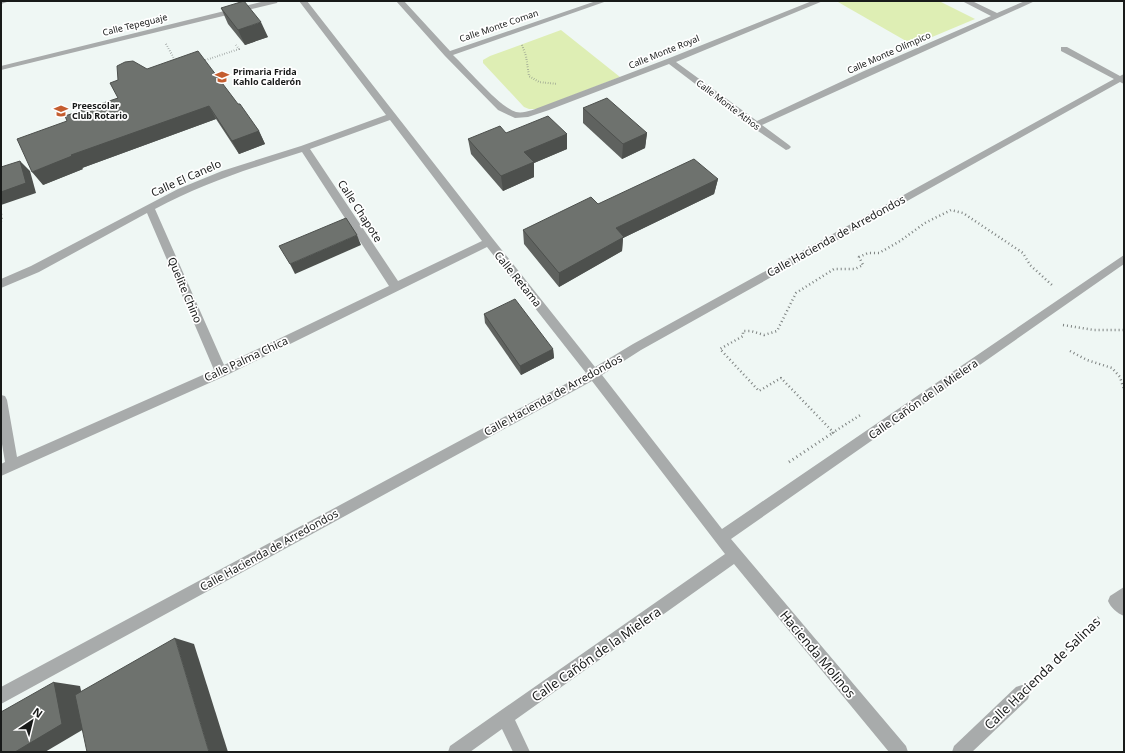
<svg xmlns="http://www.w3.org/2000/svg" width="1125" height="753" font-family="'Noto Sans',sans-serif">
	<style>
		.green { fill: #deeeb4 }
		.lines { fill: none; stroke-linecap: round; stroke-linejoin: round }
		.path-far2 { stroke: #7d8280; stroke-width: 2; stroke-dasharray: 0.5 2; stroke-linecap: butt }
		.path-far1 { stroke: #7d8280; stroke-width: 2.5; stroke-dasharray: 1 3; stroke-linecap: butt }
		.path { stroke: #7d8280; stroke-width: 3; stroke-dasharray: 1 3.5; stroke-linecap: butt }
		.minor { fill: #a8abab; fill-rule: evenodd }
		.wall { fill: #5f625f }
		.shaded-wall { fill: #4d504d }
		.building { fill: #6e726e; stroke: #4d504d }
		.labels { text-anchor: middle; stroke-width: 3.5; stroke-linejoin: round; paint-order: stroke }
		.far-street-label { font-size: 9px; fill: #181a19; stroke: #fff }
		.far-poi-label { font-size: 9px; font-weight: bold; fill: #181a19; stroke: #fff; text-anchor: start }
		.street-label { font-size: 11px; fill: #181a19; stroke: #fff }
		.near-street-label { font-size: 13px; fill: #181a19; stroke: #fff }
	</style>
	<rect width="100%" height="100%" fill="#eff7f4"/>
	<g class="green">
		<polygon points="841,1 939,1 975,19 913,45 838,2"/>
		<polygon points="561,30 620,77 537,109 529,109 524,107 483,63 483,60 490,56"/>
	</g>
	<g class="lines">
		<g class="path-far2">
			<polyline points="166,44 176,62"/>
			<polyline points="522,45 526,56 529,76 539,82 557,84"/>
			<polyline points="203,61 239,49 235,44"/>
		</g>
		<g class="path-far1">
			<polyline points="1,214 2,222"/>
			<polyline points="1063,325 1094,330 1124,330"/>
			<polyline points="1070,351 1087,360 1112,368 1120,377 1124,390"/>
			<polyline points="832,433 862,414"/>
			<polyline points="834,433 781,378 759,391 720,349 743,336 743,331 751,331 764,335 777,331 796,293 834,269 855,269 863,265 859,257 868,253 879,253 900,241 925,223 951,210 963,213 1023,253 1030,265 1053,286"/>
		</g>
		<g class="path">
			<polyline points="789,462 834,432"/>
			<polyline points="1037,678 1101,615"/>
		</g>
		<g class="minor">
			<polygon points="1,1 10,1 1,4"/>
			<polygon points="265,1 278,1 277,3 1,70 1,66"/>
			<path d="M299,1H307L493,239L595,367L633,344L1114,79L1061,51V47H1067L1120,76L1124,74V84L1120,82L641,350L602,375L722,529L1124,255V264L731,539L906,746L908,752H889L734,564L515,720L530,752H513L502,729L470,752H448L450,746L725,554L592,381L1,704V687L586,373L487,247L225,376L1,476V464L5,462L1,438V395L5,396L7,400L17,457L214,370L147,213L39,272L1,288V279L31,266L178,189L222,171L301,146L386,115ZM390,120L482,241L398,281L310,149ZM302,152L389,286L224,365L155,209C203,183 251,168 302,152Z"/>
			<path d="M396,1H404L450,51L596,1H607L453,55C467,68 499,107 516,112C524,114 535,109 543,106L667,59L812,1H823L676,62L757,121L864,71L991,16L962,1H972L997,13L1025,1H1035L762,125L789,145L791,147L789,149L786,150L752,127L669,64L549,110L528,117L515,118L498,110L445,56Z"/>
			<path d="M1124,587V616C1117,613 1111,608 1108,601L1110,596Z"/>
			<polygon points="1022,685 1028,687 1030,693 1028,699 972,752 952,752 954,746 1016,687"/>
		</g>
	</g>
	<g class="wall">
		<polygon points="221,8 268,37 245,45 228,24"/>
		<polygon points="118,98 238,104 259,131 265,144 239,154 216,119 82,168 83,169 43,185 67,121"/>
		<polygon points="583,108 647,133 645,148 622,159 583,123"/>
		<polygon points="506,133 567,134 567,149 534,163 534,177 503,191 471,154 468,139"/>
		<polygon points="718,179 714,194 623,238 622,251 559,287 524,244 523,230 598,204"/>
		<polygon points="484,314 553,349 554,358 521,375 485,323"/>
	</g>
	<g class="shaded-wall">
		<polygon points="261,22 268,37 245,45 238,30"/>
		<polygon points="209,106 216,119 82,168 83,169 43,185 32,172 71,155"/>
		<polygon points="259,131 265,144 239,154 232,141"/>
		<polygon points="647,133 645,148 622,159 623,144"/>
		<polygon points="567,134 567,149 534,163 534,177 503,191 501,176 524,152"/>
		<polygon points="20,161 30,171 36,193 1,205 1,192"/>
		<polygon points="718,179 714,194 623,238 622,251 559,287 559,273 616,228"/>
		<polygon points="357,235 361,245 295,274 290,264"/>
		<polygon points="553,349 554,358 521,375 520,366"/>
		<polygon points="175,638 194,644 228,752 209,752"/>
		<polygon points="54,682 80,686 89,726 45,752 15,752"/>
	</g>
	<g class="building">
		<polygon points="244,1 261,22 238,30 221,8"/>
		<polygon points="198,51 238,104 240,104 259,131 232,141 209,106 71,155 72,156 32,172 17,139 67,121 65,116 118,98 110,83 118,80 117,66 125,62 133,61 147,69"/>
		<polygon points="607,98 647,133 623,144 583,108"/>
		<polygon points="548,116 567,134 524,152 534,162 501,176 468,139 500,126 506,133"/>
		<polygon points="694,159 718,179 616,228 624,237 559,273 523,230 591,197 598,204"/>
		<polygon points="20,161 26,183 1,192 1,167"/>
		<polygon points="346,218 357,235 290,264 279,246"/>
		<polygon points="515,299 553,349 520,366 484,314"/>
		<polygon points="175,638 209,752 87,752 75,695"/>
		<polygon points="54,682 62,724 15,752 1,752 1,712"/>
	</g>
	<defs>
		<symbol id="school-bare" viewBox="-9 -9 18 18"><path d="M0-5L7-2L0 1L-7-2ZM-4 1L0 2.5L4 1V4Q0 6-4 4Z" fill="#c45d2f" stroke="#fff" stroke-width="2.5" paint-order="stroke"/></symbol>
	</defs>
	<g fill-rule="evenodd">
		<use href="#school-bare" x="212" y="67" width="20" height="20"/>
		<use href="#school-bare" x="51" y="101" width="20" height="20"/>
	</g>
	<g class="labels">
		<g class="far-street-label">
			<text transform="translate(135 25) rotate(-14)" y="3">Calle Tepeguaje</text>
			<text transform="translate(499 26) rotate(-19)" y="3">Calle Monte Coman</text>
			<text transform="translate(664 52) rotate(-22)" y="3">Calle Monte Royal</text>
			<text transform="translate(889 53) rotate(-24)" y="3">Calle Monte Olímpico</text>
			<text transform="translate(728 105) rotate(37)" y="3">Calle Monte Athos</text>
		</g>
		<g class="far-poi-label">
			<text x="233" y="75">Primaria Frida<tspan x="233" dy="10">Kahlo Calderón</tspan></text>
			<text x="72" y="109">Preescolar<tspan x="72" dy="10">Club Rotario</tspan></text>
		</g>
		<g class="street-label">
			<text transform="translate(186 178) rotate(-24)" y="4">Calle El Canelo</text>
			<text transform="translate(360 211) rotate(57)" y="4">Calle Chapote</text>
			<text transform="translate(836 236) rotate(-29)" y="4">Calle Hacienda de Arredondos</text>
			<text transform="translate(518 279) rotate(51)" y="4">Calle Retama</text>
			<text transform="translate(185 290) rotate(67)" y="4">Quelite Chino</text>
			<text transform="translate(246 359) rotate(-25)" y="4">Calle Palma Chica</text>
			<text transform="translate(553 395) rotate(-29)" y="4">Calle Hacienda de Arredondos</text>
			<text transform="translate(923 399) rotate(-35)" y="4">Calle Cañón de la Mielera</text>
			<text transform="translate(269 550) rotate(-29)" y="4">Calle Hacienda de Arredondos</text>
		</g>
		<g class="near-street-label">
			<text transform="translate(596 654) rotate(-35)" y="5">Calle Cañón de la Mielera</text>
			<text transform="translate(818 654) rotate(50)" y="5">Hacienda Molinos</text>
			<text transform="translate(1042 673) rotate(-44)" y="5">Calle Hacienda de Salinas</text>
		</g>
	</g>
	<rect width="1125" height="753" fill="none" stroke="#181a19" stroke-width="4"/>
	<g transform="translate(32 721) rotate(35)" stroke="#ffffff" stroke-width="3" paint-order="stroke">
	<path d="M0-3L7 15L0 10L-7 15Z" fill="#181a19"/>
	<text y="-6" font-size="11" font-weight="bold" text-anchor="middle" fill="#181a19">N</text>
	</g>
</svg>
